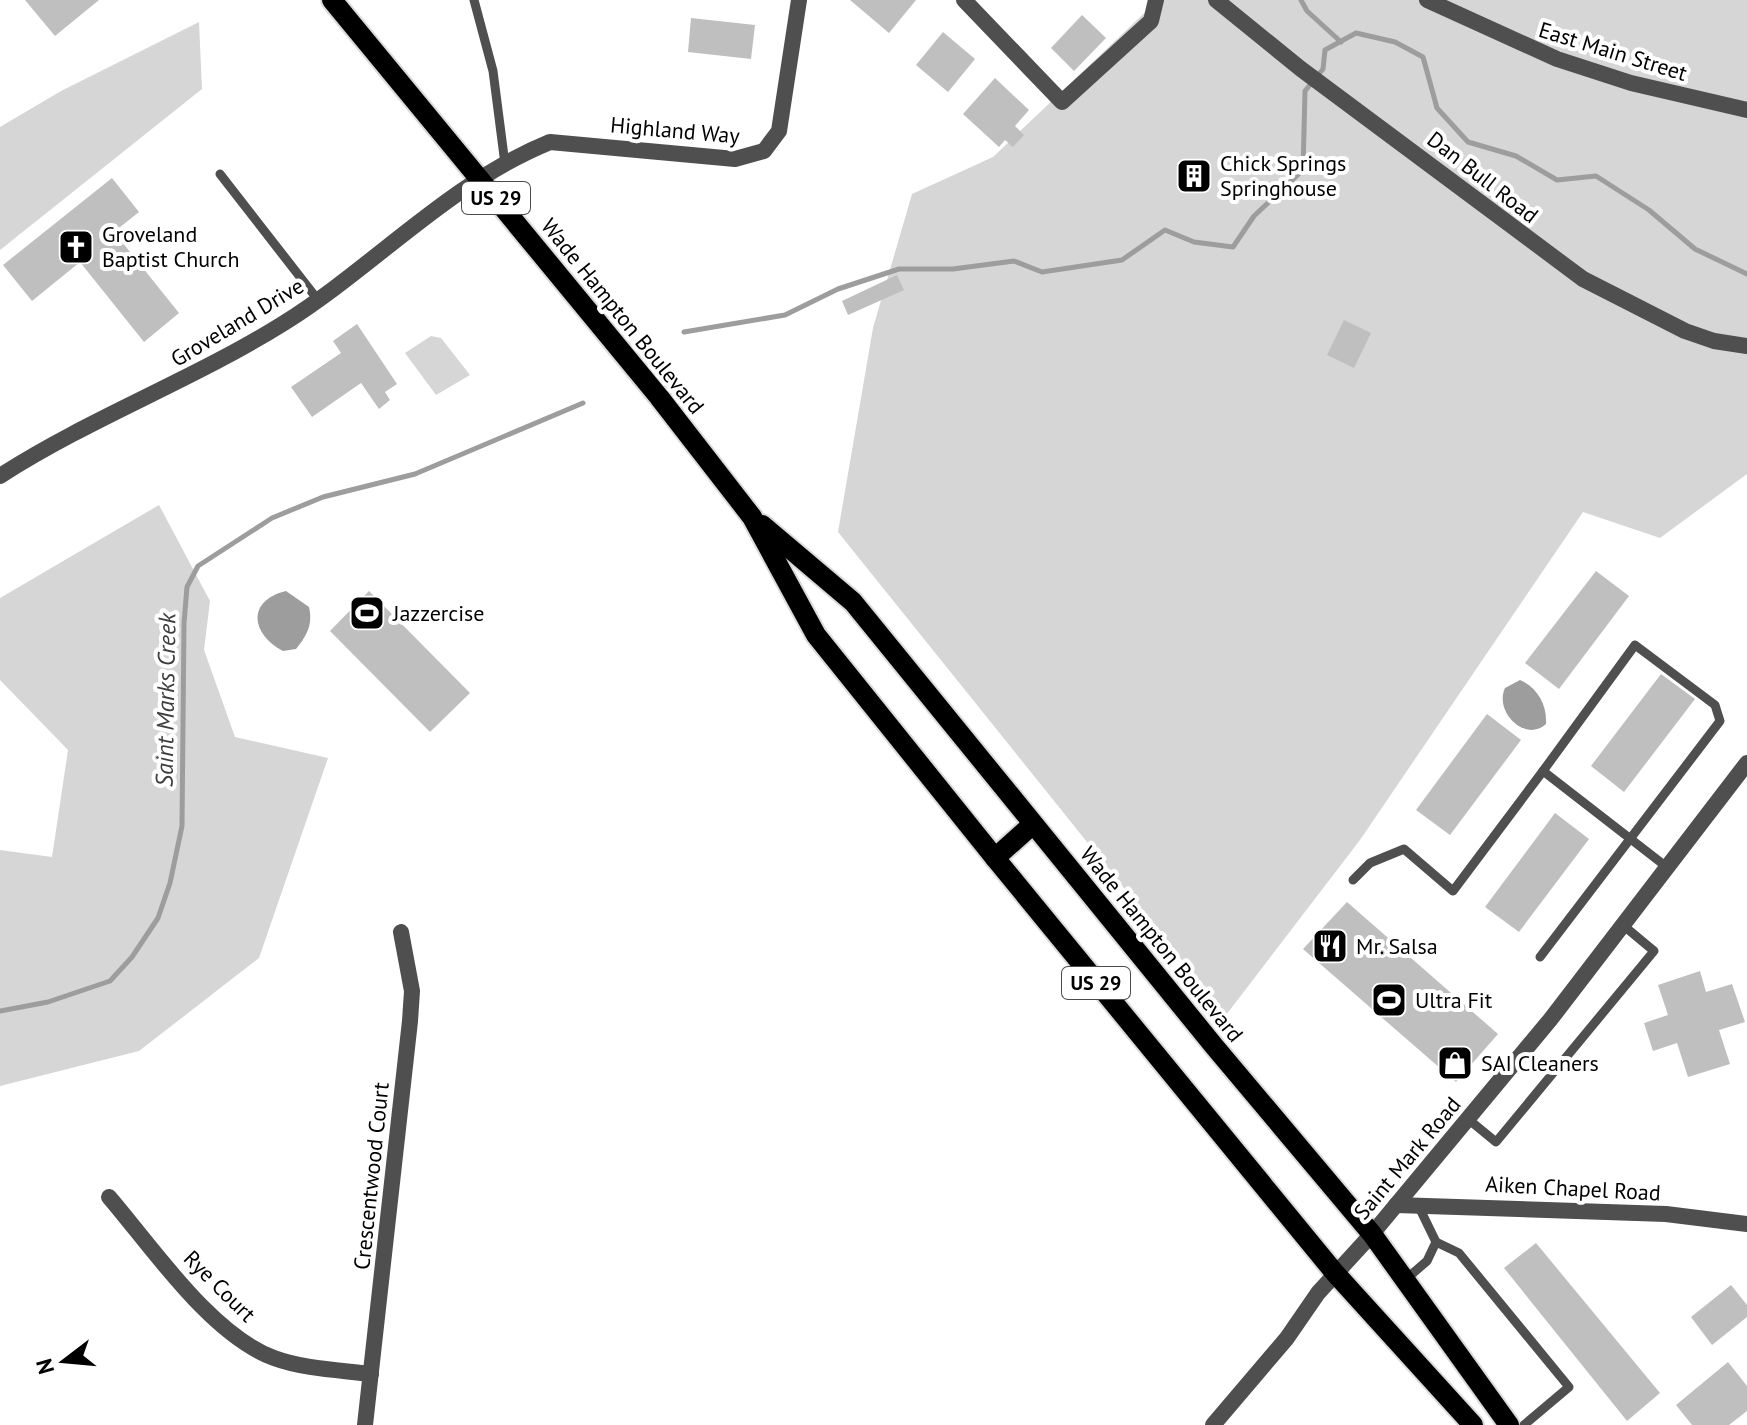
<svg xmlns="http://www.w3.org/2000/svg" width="1747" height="1425" font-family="'PT Sans',sans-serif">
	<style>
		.green { fill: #d6d6d6 }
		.water { fill: #9d9d9d }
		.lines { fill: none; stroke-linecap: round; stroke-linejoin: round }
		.stream { stroke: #9d9d9d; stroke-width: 5 }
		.building { fill: #bfbfbf }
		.primary-casing { stroke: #dbdbdb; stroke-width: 24 }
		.service { stroke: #4f4f4f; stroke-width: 9 }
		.minor { stroke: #4f4f4f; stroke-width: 16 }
		.tertiary { stroke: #4f4f4f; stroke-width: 16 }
		.primary { stroke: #000; stroke-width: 20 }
		.labels { text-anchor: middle; stroke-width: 8; stroke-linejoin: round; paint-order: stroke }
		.shield { fill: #fff; stroke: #4c4c4c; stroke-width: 2 }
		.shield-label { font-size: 20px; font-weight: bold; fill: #000 }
		.street-label { font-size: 22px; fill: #000; stroke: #fff }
		.poi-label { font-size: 22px; fill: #000; stroke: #fff; text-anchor: start }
		.water-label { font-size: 24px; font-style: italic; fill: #3e3e3e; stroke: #fff }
	</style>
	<rect width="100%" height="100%" fill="#fff"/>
	<g class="green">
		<polygon points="1158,0 1747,0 1747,474 1660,538 1583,512 1360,840 1226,1015 838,532 873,328 912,194 993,157"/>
		<polygon points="199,22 202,89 0,250 0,127 61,91"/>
		<polygon points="431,336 441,338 470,375 436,395 405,353"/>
		<polygon points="159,505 210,601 204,650 235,737 328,758 259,958 139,1051 0,1086 0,850 52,857 68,750 0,680 0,598"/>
	</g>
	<g class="water">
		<path d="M286,591L309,607C313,625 307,635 296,649L283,651C251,634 246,601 286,591Z"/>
		<path d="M1520,680C1538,688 1547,705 1546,724C1525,743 1494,712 1505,688Z"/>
	</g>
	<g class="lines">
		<g class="stream">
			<polyline points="1301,0 1307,11 1341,42"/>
			<polyline points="684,332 785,315 838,289 899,269 953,269 1014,261 1042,272 1122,260 1165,230 1194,242 1233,247 1254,216 1303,170 1305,91 1323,69 1325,50 1356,33 1395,42 1423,57 1437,108 1468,142 1516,156 1557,180 1596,176 1649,210 1695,249 1747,274"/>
			<polyline points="0,1011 48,1002 110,981 132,957 158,918 170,883 182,826 184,623 187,587 198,566 272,518 323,497 415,474 583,403"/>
		</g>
	</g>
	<g class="building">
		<polygon points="25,0 99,0 55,36"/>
		<polygon points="850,0 916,0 889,33"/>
		<polygon points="1082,15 1106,38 1074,71 1051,48"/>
		<polygon points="691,18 755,25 751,59 688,52"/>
		<polygon points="943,32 975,59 948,92 916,65"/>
		<polygon points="995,78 1029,110 1015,126 1024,135 1013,147 1005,140 999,147 963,114"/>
		<polygon points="1188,165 1199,167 1202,174 1200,182 1192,184 1186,178"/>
		<polygon points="112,178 139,212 114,232 179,313 144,342 80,262 32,301 3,265"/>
		<polygon points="897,275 904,290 848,315 842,301"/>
		<polygon points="1344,320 1371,333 1354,368 1327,355"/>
		<polygon points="357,324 397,384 385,392 390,400 379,409 361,383 312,417 291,387 341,353 333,341"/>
		<polygon points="1596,571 1629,596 1559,689 1525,663"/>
		<polygon points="369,591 470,693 430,732 330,631"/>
		<polygon points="1661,674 1695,699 1624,792 1591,766"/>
		<polygon points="1487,714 1521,740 1450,835 1416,810"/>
		<polygon points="1555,813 1589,839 1519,932 1485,907"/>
		<polygon points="1347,902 1498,1034 1456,1082 1303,949"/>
		<polygon points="1700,971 1706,992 1732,984 1745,1022 1719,1030 1730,1064 1688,1077 1677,1043 1653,1051 1644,1023 1668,1015 1658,985"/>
		<polygon points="1536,1243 1660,1393 1627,1421 1504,1268"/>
		<polygon points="1731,1285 1747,1305 1747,1317 1712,1345 1691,1317"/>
		<polygon points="1728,1362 1747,1386 1747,1411 1729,1425 1692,1425 1676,1405"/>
	</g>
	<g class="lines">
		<defs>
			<g id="primary">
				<polyline points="332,0 659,397 752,517 816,635 995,858 1335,1273 1473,1425"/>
				<polyline points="762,525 853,602 1214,1046 1372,1234 1509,1425"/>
				<polyline points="995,858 1033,824"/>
			</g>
		</defs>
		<use href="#primary" class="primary-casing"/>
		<g class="service">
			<polyline points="474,0 493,71 505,164"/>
			<polyline points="220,174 318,300"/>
			<polyline points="1353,880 1370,863 1404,849 1453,891 1543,771 1668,868"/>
			<polyline points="1540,957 1720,721 1715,705 1635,645 1543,771"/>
			<polyline points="1468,1119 1496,1142 1654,951 1624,926"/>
			<polyline points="1436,1242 1459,1253 1569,1387 1524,1425"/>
			<polyline points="1405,1280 1427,1261 1436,1242 1418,1205"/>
		</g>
		<g class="minor">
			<polyline points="964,0 1062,102 1151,21 1156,0"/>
			<polyline points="1216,0 1301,69 1583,279 1685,331 1714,341 1747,346"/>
			<path d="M0,476C90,418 193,380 284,323C375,266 449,183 550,142L735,159L764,151L779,131L799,0"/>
			<path d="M109,1197C152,1247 211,1335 274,1358C304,1369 339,1370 371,1374"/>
			<polyline points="1396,1205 1666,1214 1747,1224"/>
			<polyline points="365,1425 410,1021 412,991 401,932"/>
		</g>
		<g class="tertiary">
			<polyline points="1427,0 1557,59 1631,83 1747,110"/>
			<polyline points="1213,1425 1287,1338 1318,1293 1372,1234 1550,1020 1747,763"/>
		</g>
		<use href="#primary" class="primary"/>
	</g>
	<defs>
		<symbol id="building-square" viewBox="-11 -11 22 22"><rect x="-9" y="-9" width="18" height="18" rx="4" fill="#000" stroke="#fff"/><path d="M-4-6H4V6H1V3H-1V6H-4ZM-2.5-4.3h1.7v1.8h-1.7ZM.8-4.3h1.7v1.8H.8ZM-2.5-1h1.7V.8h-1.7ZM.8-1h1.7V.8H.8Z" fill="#fff"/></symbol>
		<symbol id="church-square" viewBox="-11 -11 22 22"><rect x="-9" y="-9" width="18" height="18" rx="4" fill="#000" stroke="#fff"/><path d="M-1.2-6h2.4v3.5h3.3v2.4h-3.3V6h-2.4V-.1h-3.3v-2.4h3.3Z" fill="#fff"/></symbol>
		<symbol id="stadium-square" viewBox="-11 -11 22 22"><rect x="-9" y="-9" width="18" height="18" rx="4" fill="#000" stroke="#fff"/><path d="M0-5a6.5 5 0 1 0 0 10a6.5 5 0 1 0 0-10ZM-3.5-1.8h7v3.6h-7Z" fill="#fff"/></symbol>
		<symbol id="restaurant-square" viewBox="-11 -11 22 22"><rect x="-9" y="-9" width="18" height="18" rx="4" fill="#000" stroke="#fff"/><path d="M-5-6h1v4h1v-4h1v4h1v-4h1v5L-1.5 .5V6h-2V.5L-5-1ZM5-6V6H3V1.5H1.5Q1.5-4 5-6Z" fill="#fff"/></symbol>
		<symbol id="shop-square" viewBox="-11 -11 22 22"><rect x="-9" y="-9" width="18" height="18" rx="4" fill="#000" stroke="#fff"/><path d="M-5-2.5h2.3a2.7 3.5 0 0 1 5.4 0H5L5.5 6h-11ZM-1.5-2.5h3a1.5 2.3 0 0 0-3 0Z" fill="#fff"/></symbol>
	</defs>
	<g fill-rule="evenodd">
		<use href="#building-square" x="1174" y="156" width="40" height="40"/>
		<use href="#church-square" x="56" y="227" width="40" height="40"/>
		<use href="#stadium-square" x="347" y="593" width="40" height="40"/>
		<use href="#restaurant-square" x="1310" y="926" width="40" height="40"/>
		<use href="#stadium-square" x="1369" y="980" width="40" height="40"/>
		<use href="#shop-square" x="1435" y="1043" width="40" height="40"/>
	</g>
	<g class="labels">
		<g class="shield">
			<rect x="462" y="182" width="68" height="32" rx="6"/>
			<rect x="1062" y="967" width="68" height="32" rx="6"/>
		</g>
		<g class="shield-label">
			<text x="496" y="205">US 29</text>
			<text x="1096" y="990">US 29</text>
		</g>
		<g class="street-label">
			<text transform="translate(1613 51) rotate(17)" y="8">East Main Street</text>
			<text transform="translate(675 130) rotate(5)" y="8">Highland Way</text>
			<text transform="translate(1483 177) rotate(38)" y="8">Dan Bull Road</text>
			<text transform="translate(623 316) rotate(51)" y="8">Wade Hampton Boulevard</text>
			<text transform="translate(237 322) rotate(-31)" y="8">Groveland Drive</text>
			<text transform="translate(1162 944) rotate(51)" y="8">Wade Hampton Boulevard</text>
			<text transform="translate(1407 1158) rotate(-50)" y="8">Saint Mark Road</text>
			<text transform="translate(371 1176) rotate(-84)" y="8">Crescentwood Court</text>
			<text transform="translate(1573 1188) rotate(3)" y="8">Aiken Chapel Road</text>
			<text transform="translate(220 1286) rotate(45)" y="8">Rye Court</text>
		</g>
		<g class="poi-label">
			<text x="1220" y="171">Chick Springs<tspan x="1220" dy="25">Springhouse</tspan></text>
			<text x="102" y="242">Groveland<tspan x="102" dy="25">Baptist Church</tspan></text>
			<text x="393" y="621">Jazzercise</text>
			<text x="1356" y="954">Mr. Salsa</text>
			<text x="1415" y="1008">Ultra Fit</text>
			<text x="1481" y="1071">SAI Cleaners</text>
		</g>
		<g class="water-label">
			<text transform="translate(166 700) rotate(-89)" y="8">Saint Marks Creek</text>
		</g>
	</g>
	<g transform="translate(64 1361) rotate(254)" stroke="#ffffff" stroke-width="6" paint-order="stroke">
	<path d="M0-6L14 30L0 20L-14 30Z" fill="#000000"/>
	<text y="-12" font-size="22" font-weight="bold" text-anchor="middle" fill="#000000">N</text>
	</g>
</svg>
